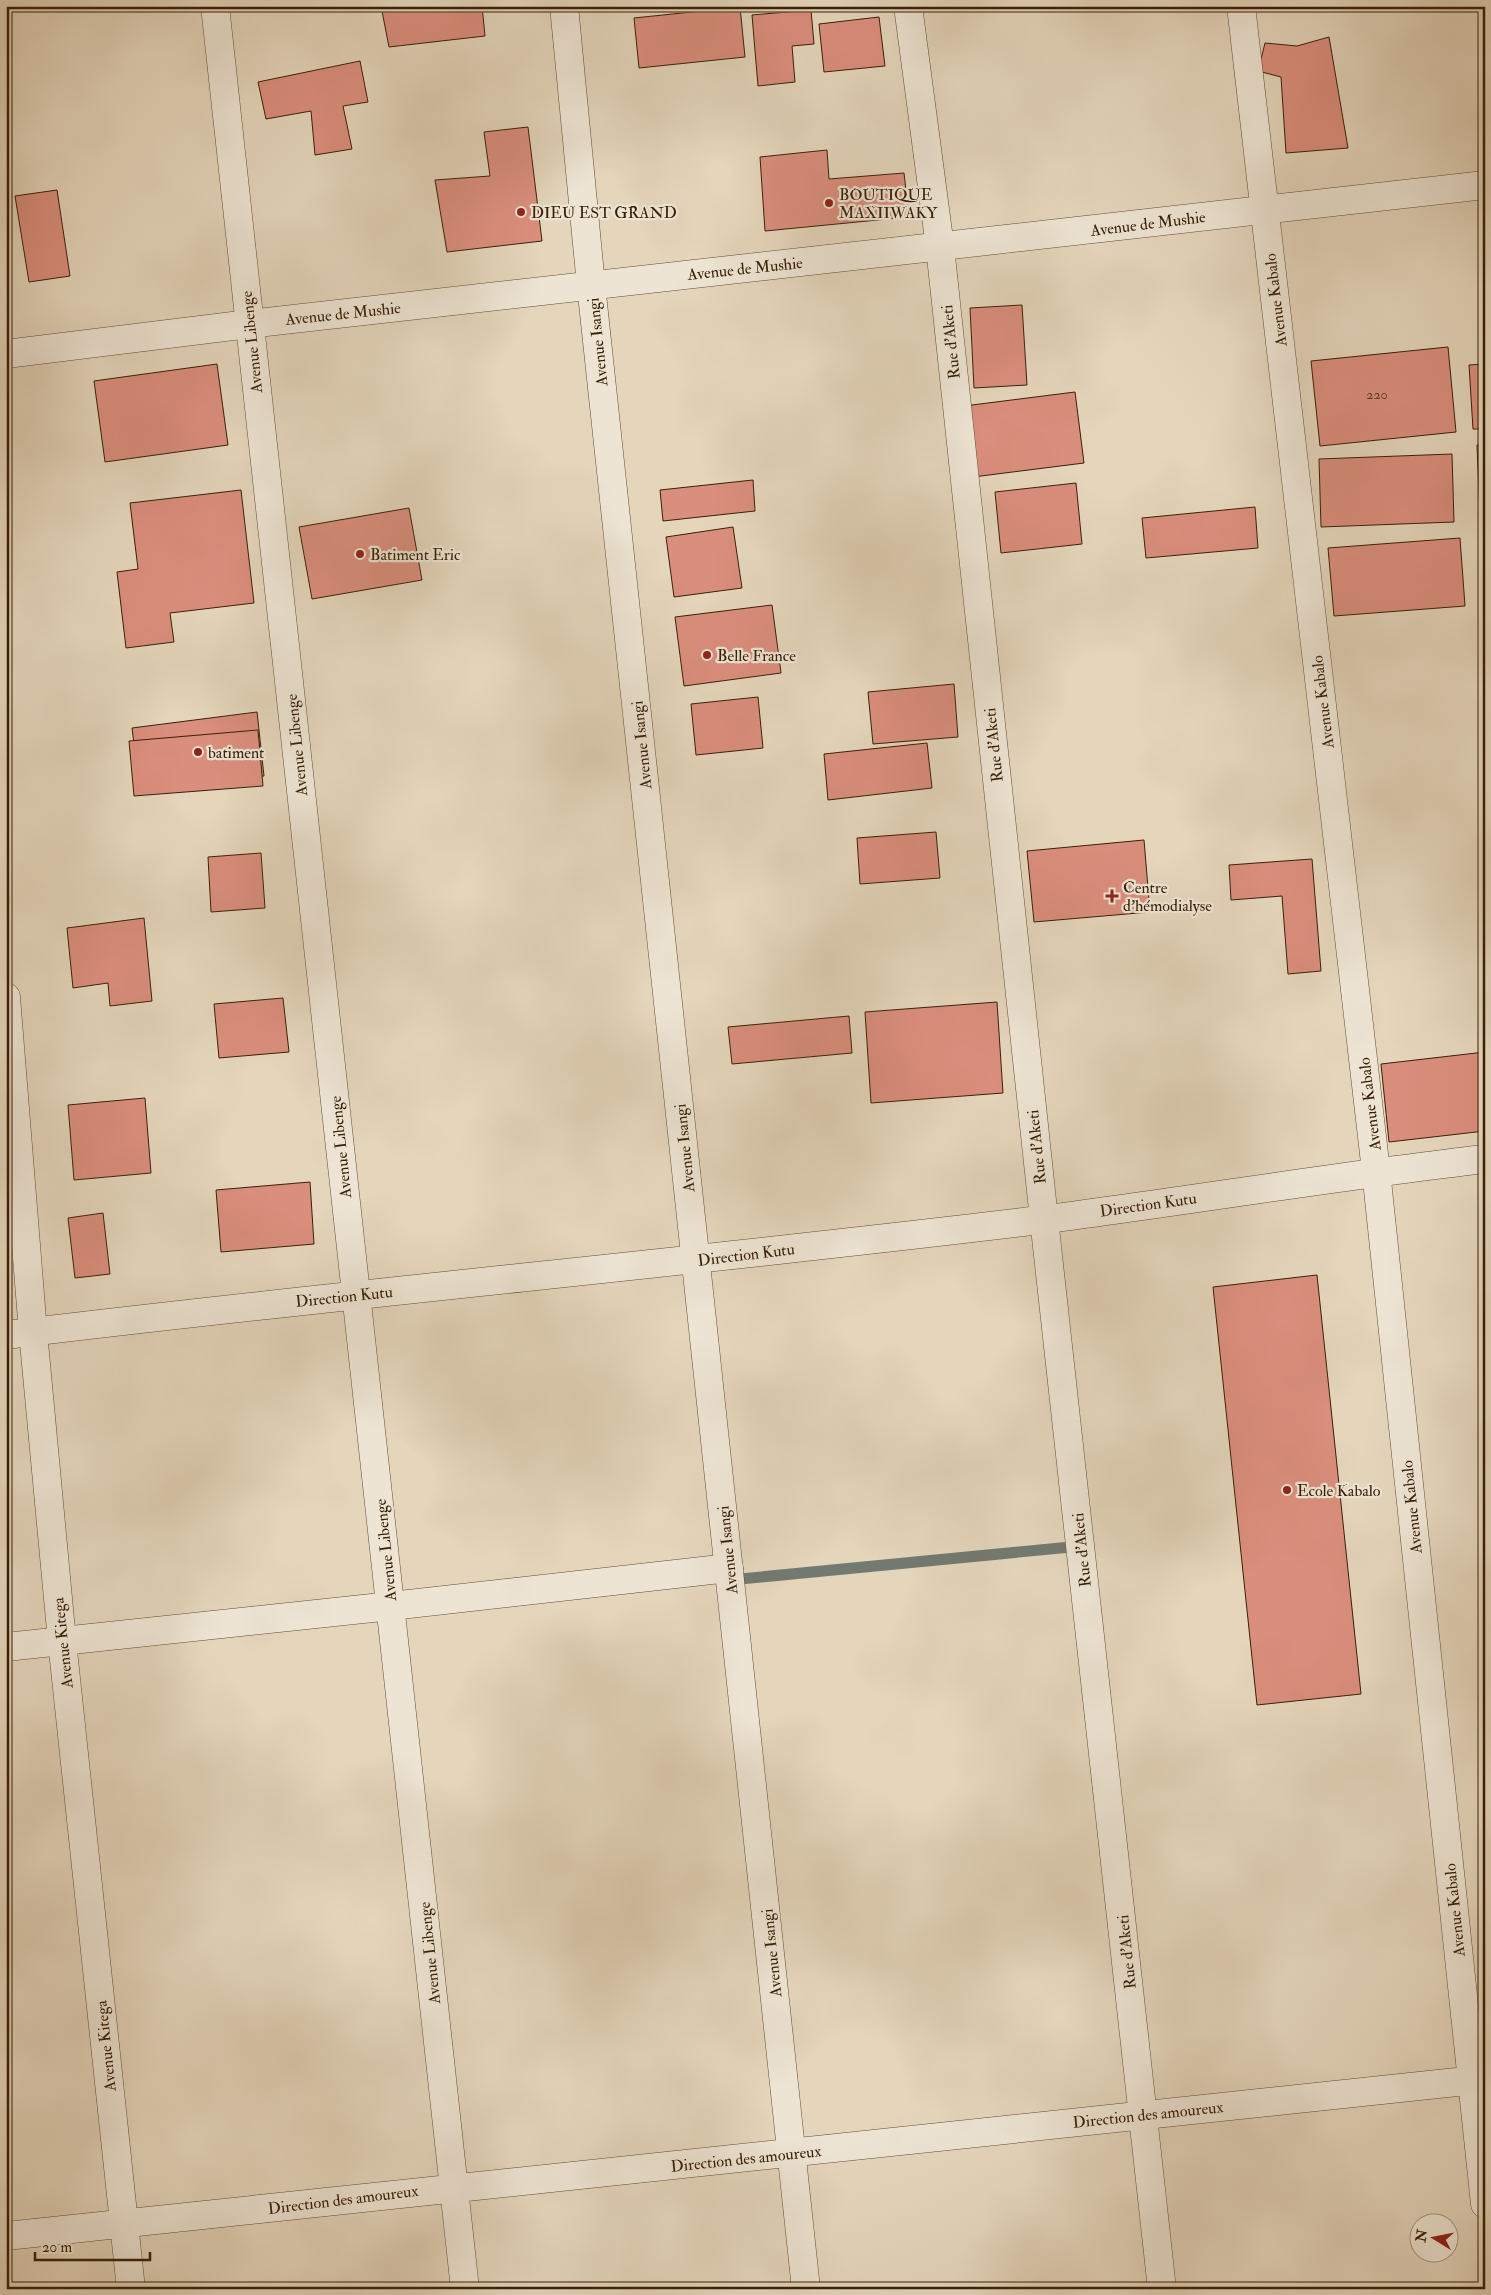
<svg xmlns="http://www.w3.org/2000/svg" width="1491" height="2295" font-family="'IM FELL Double Pica',serif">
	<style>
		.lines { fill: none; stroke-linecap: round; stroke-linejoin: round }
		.stream { stroke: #727a71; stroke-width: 11 }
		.building { fill: #da8e7d; stroke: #382006 }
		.minor-casing { stroke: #634d33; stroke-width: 29 }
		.tertiary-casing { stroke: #634d33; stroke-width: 29 }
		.minor { stroke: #ede4d3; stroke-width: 28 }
		.tertiary { stroke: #ede4d3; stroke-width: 28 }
		.poi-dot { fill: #8f2418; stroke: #ede4d3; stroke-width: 2 }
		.labels { text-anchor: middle; stroke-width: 4.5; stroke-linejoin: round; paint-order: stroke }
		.number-label { font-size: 14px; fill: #603c24 }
		.poi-label { font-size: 16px; fill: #382006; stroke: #ede4d3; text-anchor: start }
		.street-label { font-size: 16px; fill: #382006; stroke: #ede4d3 }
	</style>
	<rect width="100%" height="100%" fill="#e4d5bb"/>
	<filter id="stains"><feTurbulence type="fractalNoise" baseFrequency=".004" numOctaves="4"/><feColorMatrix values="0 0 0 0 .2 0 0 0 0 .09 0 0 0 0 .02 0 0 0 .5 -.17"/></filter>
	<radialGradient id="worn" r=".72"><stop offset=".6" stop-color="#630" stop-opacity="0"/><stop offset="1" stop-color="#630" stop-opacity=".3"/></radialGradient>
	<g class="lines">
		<polyline class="stream" points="730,1580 1081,1546"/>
	</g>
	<g class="building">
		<polygon points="381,6 482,6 485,36 389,47"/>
		<polygon points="740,7 745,57 639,68 634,18"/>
		<polygon points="811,10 814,44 792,46 795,82 758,86 752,15"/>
		<polygon points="879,17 885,66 824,72 819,24"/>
		<polygon points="1329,37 1348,148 1286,153 1281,77 1258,71 1265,43 1297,46"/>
		<polygon points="360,61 368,102 343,106 352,149 315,155 311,111 266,119 258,82"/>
		<polygon points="528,127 542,241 447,252 435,180 490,176 484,132"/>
		<polygon points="827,150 829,179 904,173 909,217 765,231 760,157"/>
		<polygon points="57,190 70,276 29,282 15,196"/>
		<polygon points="1022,305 1027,385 974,388 970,308"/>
		<polygon points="1448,347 1456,432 1320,446 1311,361"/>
		<polygon points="217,364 228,445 105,462 94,381"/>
		<polygon points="1485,364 1485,429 1473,429 1469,365"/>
		<polygon points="1075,392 1084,463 973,477 964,406"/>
		<polygon points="1477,445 1485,445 1485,514 1480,514"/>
		<polygon points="1452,454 1454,522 1321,527 1319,459"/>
		<polygon points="753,480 755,511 663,521 660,490"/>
		<polygon points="1076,483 1082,544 1001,553 995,492"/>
		<polygon points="241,490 254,603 170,613 174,642 126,648 117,572 138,569 130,503"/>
		<polygon points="1255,507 1258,548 1146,558 1142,518"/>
		<polygon points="409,508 422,580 312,599 299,527"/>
		<polygon points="733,527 742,588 674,597 666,537"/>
		<polygon points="1460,538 1465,606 1334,616 1328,548"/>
		<polygon points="772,605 781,673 684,686 675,617"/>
		<polygon points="954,684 958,737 873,744 868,692"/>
		<polygon points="758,697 763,748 696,755 691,704"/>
		<polygon points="257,712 264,776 140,791 132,728"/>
		<polygon points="258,730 263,786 134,796 129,741"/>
		<polygon points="927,743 932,788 828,800 824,754"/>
		<polygon points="936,832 940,878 860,884 857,838"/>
		<polygon points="1144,840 1150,912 1034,922 1027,851"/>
		<polygon points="261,853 265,908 211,912 208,857"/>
		<polygon points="1312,859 1321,971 1288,974 1282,896 1231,900 1229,865"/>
		<polygon points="144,918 152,1001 110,1006 108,983 73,988 67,928"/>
		<polygon points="283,998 289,1052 219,1058 214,1004"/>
		<polygon points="997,1002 1003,1093 871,1103 865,1012"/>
		<polygon points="849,1016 852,1053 732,1064 728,1027"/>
		<polygon points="1485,1052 1485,1131 1389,1142 1381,1064"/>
		<polygon points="145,1098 151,1173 74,1180 68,1105"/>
		<polygon points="310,1182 314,1244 221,1252 216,1190"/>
		<polygon points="103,1213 110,1274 75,1278 68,1218"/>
		<polygon points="1317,1275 1361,1694 1257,1705 1213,1287"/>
	</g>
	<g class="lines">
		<defs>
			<g id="minor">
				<polyline points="215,6 465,2289"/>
				<polyline points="564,6 591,285 806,2289"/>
				<polyline points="908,6 940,247 1044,1219 1162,2289"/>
				<polyline points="1241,6 1376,1171 1485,2204"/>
				<polyline points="6,997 33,1332 62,1641 131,2289"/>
				<path d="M6,1335C350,1293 696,1262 1040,1220C1188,1201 1336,1176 1485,1159"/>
				<polyline points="6,1647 391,1606 729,1568"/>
				<polyline points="6,2236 1485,2079"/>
			</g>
			<polyline id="tertiary" points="6,354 249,324 1485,185"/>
		</defs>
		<use href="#minor" class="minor-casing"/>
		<use href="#tertiary" class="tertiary-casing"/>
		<use href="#minor" class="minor"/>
		<use href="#tertiary" class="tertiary"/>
	</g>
	<g class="poi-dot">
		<circle cx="829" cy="203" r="5"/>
		<circle cx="521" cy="212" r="5"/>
		<circle cx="360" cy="554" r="5"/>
		<circle cx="707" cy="655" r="5"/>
		<circle cx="198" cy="752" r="5"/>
		<path d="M1109.5 888.5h5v5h5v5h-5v5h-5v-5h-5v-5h5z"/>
		<circle cx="1287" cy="1490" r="5"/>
	</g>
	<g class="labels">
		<g class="number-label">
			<text x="1377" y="399">220</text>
		</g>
		<g class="poi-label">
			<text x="839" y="200">BOUTIQUE<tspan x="839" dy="18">MAXIIWAKY</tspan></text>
			<text x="531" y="218">DIEU EST GRAND</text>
			<text x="370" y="560">Batiment Eric</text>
			<text x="717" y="661">Belle France</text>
			<text x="208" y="758">batiment</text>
			<text x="1123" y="893">Centre<tspan x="1123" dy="18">d'hémodialyse</tspan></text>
			<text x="1297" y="1496">Ecole Kabalo</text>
		</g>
		<g class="street-label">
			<text transform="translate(1148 223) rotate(-7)" y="6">Avenue de Mushie</text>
			<text transform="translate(745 268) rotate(-6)" y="6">Avenue de Mushie</text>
			<text transform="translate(1275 300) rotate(-97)" y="6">Avenue Kabalo</text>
			<text transform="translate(343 313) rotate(-6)" y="6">Avenue de Mushie</text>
			<text transform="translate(251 342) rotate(-96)" y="6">Avenue Libenge</text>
			<text transform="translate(597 342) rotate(-96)" y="6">Avenue Isangi</text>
			<text transform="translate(950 342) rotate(-96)" y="6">Rue d'Aketi</text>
			<text transform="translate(1322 702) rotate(-97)" y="6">Avenue Kabalo</text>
			<text transform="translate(296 745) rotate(-96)" y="6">Avenue Libenge</text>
			<text transform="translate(641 745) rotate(-96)" y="6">Avenue Isangi</text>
			<text transform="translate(993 745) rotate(-96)" y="6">Rue d'Aketi</text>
			<text transform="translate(1369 1104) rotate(-97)" y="6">Avenue Kabalo</text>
			<text transform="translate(340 1147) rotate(-96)" y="6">Avenue Libenge</text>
			<text transform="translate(1036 1147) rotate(-96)" y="6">Rue d'Aketi</text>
			<text transform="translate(684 1148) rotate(-96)" y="6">Avenue Isangi</text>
			<text transform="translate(1148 1204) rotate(-8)" y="6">Direction Kutu</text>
			<text transform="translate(746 1254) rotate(-7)" y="6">Direction Kutu</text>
			<text transform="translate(344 1296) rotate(-6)" y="6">Direction Kutu</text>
			<text transform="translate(1411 1507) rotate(-96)" y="6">Avenue Kabalo</text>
			<text transform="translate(385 1550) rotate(-96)" y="6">Avenue Libenge</text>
			<text transform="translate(727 1550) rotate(-96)" y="6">Avenue Isangi</text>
			<text transform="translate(1081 1550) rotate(-96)" y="6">Rue d'Aketi</text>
			<text transform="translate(62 1643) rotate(-96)" y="6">Avenue Kitega</text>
			<text transform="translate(1454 1910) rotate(-96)" y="6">Avenue Kabalo</text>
			<text transform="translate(1126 1952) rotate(-96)" y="6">Rue d'Aketi</text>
			<text transform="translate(429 1953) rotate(-96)" y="6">Avenue Libenge</text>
			<text transform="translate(771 1953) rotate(-96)" y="6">Avenue Isangi</text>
			<text transform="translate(105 2046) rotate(-96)" y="6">Avenue Kitega</text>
			<text transform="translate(1148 2114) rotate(-6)" y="6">Direction des amoureux</text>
			<text transform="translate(746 2158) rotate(-6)" y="6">Direction des amoureux</text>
			<text transform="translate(343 2199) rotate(-7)" y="6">Direction des amoureux</text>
		</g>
	</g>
	<rect width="1491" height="2295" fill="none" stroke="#e4d5bb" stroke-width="25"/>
	<rect x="8" y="8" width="1476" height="2280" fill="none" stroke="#382006" stroke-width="2.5"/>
	<rect x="12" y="12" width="1466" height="2270" fill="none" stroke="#382006"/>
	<g transform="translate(1434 2238) rotate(280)"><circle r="24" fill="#ede4d3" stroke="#a59681"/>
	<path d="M0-4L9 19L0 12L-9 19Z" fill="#8f2418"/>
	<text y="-8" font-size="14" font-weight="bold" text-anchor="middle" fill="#382006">N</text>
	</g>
	<path d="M35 2252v8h115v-8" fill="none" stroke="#382006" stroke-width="2.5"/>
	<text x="42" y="2252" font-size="15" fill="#382006" stroke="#ede4d3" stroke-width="4" paint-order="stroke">20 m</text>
	<rect width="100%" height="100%" filter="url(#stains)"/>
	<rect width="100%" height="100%" fill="url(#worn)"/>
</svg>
